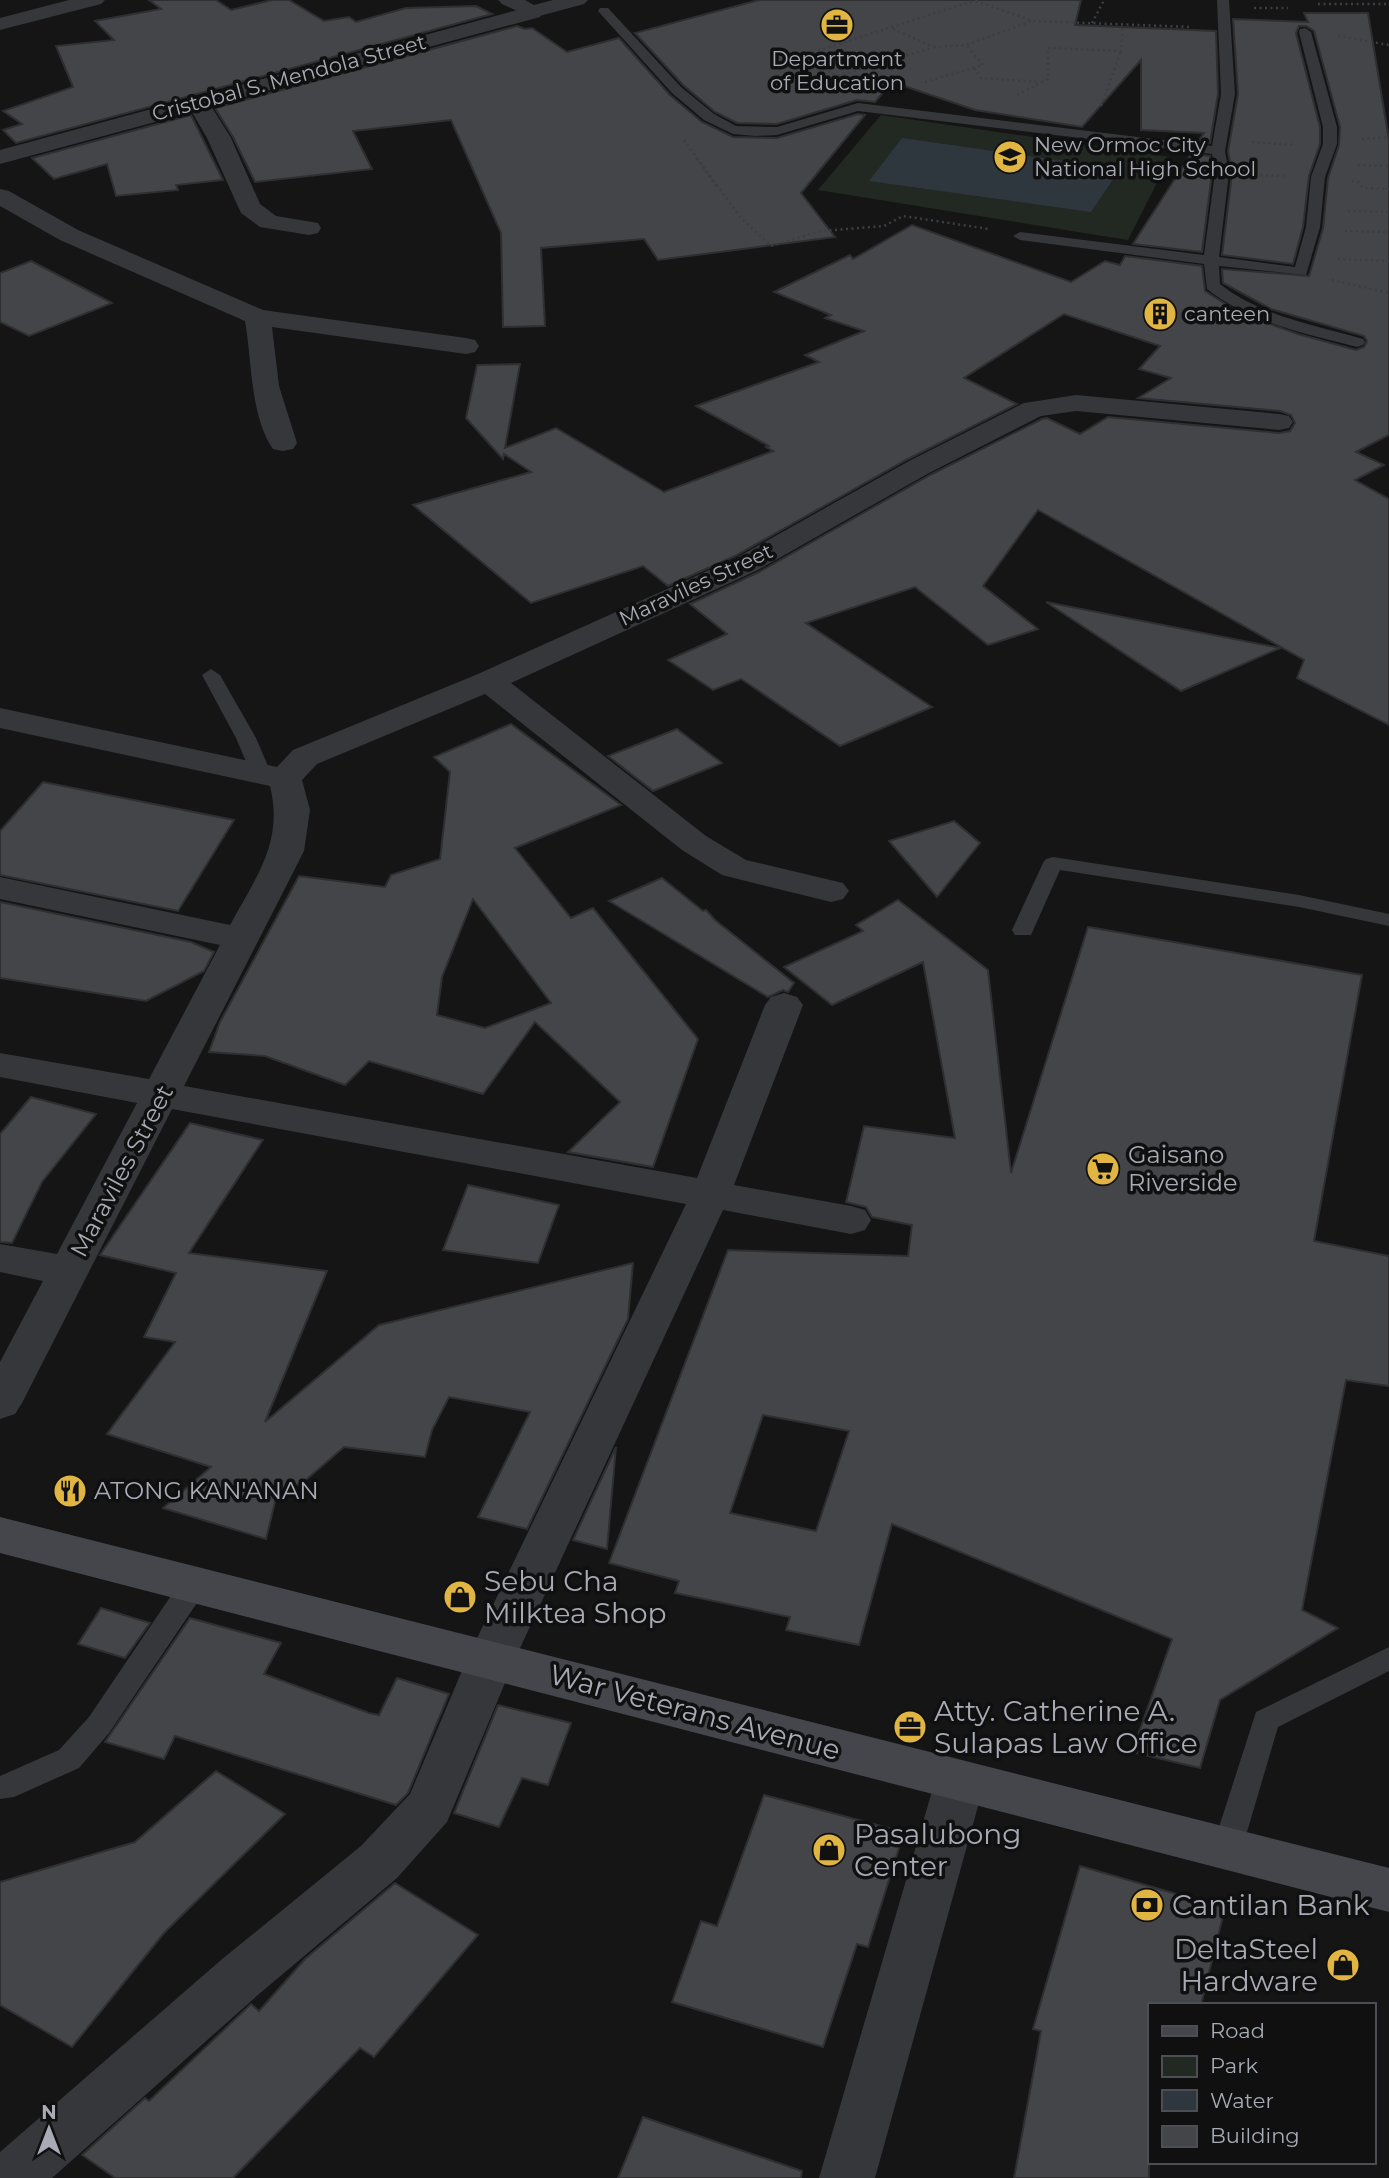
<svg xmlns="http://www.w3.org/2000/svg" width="1389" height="2178" font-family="Montserrat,sans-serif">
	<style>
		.green { fill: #212922 }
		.water { fill: #2f373e }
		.building { fill: #444549; stroke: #2f2f32; stroke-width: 2; fill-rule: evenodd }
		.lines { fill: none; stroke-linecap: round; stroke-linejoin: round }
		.path { stroke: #3c3e42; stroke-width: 2.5; stroke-dasharray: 2 3.5; stroke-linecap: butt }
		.service { fill: #36373b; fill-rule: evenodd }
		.minor { fill: #36373b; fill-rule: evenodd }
		.tertiary { fill: #36373b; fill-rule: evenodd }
		.secondary { fill: #44464b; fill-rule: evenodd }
		.labels { text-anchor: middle; stroke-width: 7; stroke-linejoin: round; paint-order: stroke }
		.far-poi-label { font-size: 21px; fill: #a8abb5; stroke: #101011; text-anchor: start }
		.far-street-label { font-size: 21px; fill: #a8abb5; stroke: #101011 }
		.poi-label { font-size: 24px; fill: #a8abb5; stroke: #101011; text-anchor: start }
		.street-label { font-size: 24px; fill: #a8abb5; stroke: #101011 }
		.near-poi-label { font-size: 28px; fill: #a8abb5; stroke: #101011; text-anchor: start }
		.near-street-label { font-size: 28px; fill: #a8abb5; stroke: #101011 }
	</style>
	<rect width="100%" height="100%" fill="#151516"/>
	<polygon class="green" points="881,115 1170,157 1128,240 818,190"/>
	<polygon class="water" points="902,138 1120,169 1091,212 869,181"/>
	<g class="building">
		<polygon points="149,0 216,0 231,10 272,0 289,0 324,21 349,17 356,22 406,8 476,6 492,14 16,143 3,130 22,124 3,111 73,87 56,46 114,40 95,21 161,9"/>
		<polygon points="759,0 1081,0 1075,25 1216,31 1218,94 1210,143 1198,142 1204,133 1141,130 1141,60 1082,127 975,110 892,82 875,102 857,100 777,124 737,123 715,112 683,85 635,33"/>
		<polygon points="1304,13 1368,13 1389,140 1389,435 1356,452 1384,465 1355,480 1389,499 1389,725 1297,678 1304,660 1038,510 983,586 1038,629 988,645 915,587 806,623 932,707 840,746 741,679 713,690 668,660 727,634 690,604 759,572 930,475 1042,419 1047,418 1080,434 1108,417 1279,433 1290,431 1295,423 1291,415 1280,411 1138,398 1171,378 1139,369 1160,346 1064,314 964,378 1017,404 908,459 735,556 668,586 643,566 531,603 413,505 531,472 504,454 503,459 466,418 477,365 520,364 505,448 556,428 664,492 773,451 766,447 769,446 696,406 819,362 805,355 864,331 825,318 831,315 774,292 850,255 853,259 912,225 1071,282 1105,261 1120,265 1125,256 1202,266 1205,291 1240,313 1298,334 1356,350 1364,347 1367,341 1364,336 1271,309 1223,283 1222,269 1309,276 1323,228 1328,178 1339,145 1340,127 1314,31 1306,26 1299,26 1296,33 1320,127 1320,144 1309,176 1303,227 1293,264 1222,255 1232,173 1228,151 1238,94 1233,19 1308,22"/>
		<polygon points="517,26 525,29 532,28 567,52 619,38 670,95 702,122 733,137 777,138 858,114 865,115 801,193 835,237 658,260 644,239 541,248 545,326 503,327 501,233 451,120 353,131 372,169 255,182 233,137 215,108"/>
		<polygon points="191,115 223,180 176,185 178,190 116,196 107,164 54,179 32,158"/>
		<polygon points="1191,154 1210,156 1212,173 1202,252 1133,244"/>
		<polygon points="31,261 112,303 29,336 0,322 0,273"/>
		<polygon points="1046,602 1280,648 1181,691"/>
		<path d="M511,724L621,805L515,848L571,918L593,908L698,1039L653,1167L568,1152L620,1102L535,1022L483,1094L369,1061L345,1085L265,1056L209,1052L220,1022L299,876L385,887L391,875L440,859L450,772L434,757ZM473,899L551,1003L485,1028L437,1015L442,977Z"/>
		<polygon points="677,729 722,763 653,791 608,756"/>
		<polygon points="43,782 234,820 178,911 0,875 0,831"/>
		<polygon points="954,821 980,843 937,897 889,841"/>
		<polygon points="662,878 703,911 706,910 715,920 794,983 788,992 783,990 768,997 609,901"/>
		<path d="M898,900L988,970L1011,1173L1088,927L1362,975L1314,1241L1389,1256V1386L1346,1380L1302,1610L1338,1628L1220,1700L1200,1768L1132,1752L1172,1639L892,1524L859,1645L786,1630L790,1617L675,1593L679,1581L609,1563L728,1250L908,1256L912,1225L872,1217L866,1207L846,1202L864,1126L955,1138L923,962L832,1005L784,967L863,931L856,925ZM763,1415L849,1431L816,1531L730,1513Z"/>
		<polygon points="0,902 191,942 214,952 204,971 146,1001 0,978"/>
		<polygon points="31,1097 96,1114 42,1182 12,1243 0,1242 0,1134"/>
		<polygon points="190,1123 263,1140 189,1253 327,1271 265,1422 379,1325 633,1263 628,1319 527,1529 478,1517 530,1412 449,1397 432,1430 425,1457 344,1447 307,1479 276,1498 266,1539 163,1508 211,1467 107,1434 175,1342 144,1337 176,1273 100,1255"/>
		<polygon points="468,1185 559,1205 538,1263 443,1250"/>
		<polygon points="616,1447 607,1549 573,1540"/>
		<polygon points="101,1608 150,1623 125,1658 78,1644"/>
		<polygon points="190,1618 281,1643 264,1674 369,1713 379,1715 397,1678 449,1694 408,1793 396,1805 175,1736 164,1759 105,1742"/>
		<polygon points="498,1705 571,1723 548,1785 522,1778 499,1827 454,1813"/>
		<polygon points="216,1771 285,1814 164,1933 72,2047 0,2005 0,1882 135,1842"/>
		<polygon points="764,1795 904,1832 868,1947 857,1944 823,2047 672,2002 701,1921 717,1926"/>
		<polygon points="1080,1866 1225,1908 1201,2005 1149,2005 1149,2178 1014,2178 1041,2031 1033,2029"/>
		<polygon points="395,1883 478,1935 374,2057 360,2048 233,2178 115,2178 82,2155 145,2098 149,2101 251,2004 259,2011 305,1959"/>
		<polygon points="643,2117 802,2171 801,2178 618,2178"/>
	</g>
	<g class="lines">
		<g class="path">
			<polyline points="976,1 1033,21 1192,27"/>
			<polyline points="1318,4 1389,4"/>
			<polyline points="1254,8 1288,8"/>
			<polyline points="1092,23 1104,0"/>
			<polyline points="1338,36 1389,45"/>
			<polyline points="934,47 966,45 1032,21"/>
			<polyline points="797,57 977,0"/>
			<polyline points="798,57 838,76"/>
			<polyline points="974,68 981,78 1040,82"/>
			<polyline points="838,76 934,47 891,28"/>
			<polyline points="925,82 983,65 966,45"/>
			<polyline points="1017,95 1048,79 1048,48 1121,51 1123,25"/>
			<polyline points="1101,106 1121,51"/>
			<polyline points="1362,139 1389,137"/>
			<polyline points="684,140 694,154"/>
			<polyline points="1252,142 1296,145"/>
			<polyline points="1358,165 1389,166"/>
			<polyline points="1255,175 1284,176"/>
			<polyline points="1352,181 1358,182 1363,188 1389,189"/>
			<polyline points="716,186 694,154 741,218 771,246 821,231 884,226 903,216 989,229"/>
			<polyline points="1348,211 1389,212"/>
			<polyline points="1345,231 1389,232"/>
			<polyline points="1338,259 1389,261"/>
			<polyline points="1332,280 1389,293"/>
		</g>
		<g class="service">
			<path d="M1217,0H1229L1235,94L1225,151L1229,173L1219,257L1295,267L1306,227L1311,177L1323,144V127L1299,32L1300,29L1305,28L1311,32L1337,127V144L1325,177L1320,227L1306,275L1219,266L1220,284C1260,316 1315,325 1363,339L1365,342L1363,345L1357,347C1307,334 1248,322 1207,289L1204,264L1020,240L1013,236L1020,232L1204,255L1215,173L1212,154L858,111L777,135L755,136L733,134L704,120L672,93L598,11L600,8H608L681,87L714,114L736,126L777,127L858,103L1212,146L1221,94Z"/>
			<polygon points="211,669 220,675 256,738 271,773 268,777 254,777 251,773 236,738 202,675"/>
			<polygon points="1053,857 1299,895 1389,914 1389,926 1299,907 1060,870 1031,935 1015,935 1012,930 1043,863 1046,859"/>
			<polygon points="193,1575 203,1578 207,1586 203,1594 109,1733 79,1768 14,1797 0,1799 0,1776 59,1750 89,1717 183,1578"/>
			<polygon points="1389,1647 1389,1671 1278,1727 1242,1849 1238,1858 1227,1862 1216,1858 1212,1849 1256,1712"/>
		</g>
		<g class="minor">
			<polygon points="532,6 540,7 543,12 540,17 211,106 231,138 260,204 276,216 318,223 321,228 318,233 309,235 260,227 241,213 207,138 192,112 0,164 0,150"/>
			<path d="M0,189L9,191L78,230L263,310L466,338L475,340L479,346L475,352L466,354L272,327L279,386L297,443L293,449L283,451L273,449C250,416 252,360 245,321L60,240L0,206Z"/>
			<path d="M1076,395L1279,414L1289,416L1293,422L1289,428L1279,430L1076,411L1041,416L929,473L758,570L511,683L706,836L746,860L843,883L849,891L843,899L831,902L722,875L682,850L485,694L317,764L302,780L310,810L304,851L184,1086L697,1178L765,1005L771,997L784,993L797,997L803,1005L734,1185L851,1206L865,1210L871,1220L865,1230L851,1234L723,1210L515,1659L447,1822L397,1878L259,1994L52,2178H0V2152L221,1960L361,1846L410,1794L467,1659L686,1204L172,1109L22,1403L15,1414L0,1419V1362L43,1281L0,1272V1244L57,1254L137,1103L0,1077V1053L149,1079L220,945L0,899V877L230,925C256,877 284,842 270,786L0,728V708L277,767L293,750L478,674L736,558L909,461L1024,403Z"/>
			<polygon points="960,1760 978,1766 985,1781 875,2178 819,2178 935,1781 942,1766"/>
		</g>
		<g class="tertiary">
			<polygon points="69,0 105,0 101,4 0,30 0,18"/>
			<polygon points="498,0 525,0 534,5 553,0 588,0 584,4 532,18 502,4"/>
		</g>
		<polygon class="secondary" points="0,1517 1389,1868 1389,1912 0,1553"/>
	</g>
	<defs>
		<symbol id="office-disc" viewBox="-11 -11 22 22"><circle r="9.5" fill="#e1b542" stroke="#101011"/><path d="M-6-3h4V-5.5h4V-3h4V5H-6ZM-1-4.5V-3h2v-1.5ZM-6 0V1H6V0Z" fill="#111"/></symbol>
		<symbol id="school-disc" viewBox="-11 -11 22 22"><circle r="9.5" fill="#e1b542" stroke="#101011"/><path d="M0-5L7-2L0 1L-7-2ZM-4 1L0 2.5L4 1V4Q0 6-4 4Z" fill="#111"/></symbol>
		<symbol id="building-disc" viewBox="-11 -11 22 22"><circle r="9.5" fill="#e1b542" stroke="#101011"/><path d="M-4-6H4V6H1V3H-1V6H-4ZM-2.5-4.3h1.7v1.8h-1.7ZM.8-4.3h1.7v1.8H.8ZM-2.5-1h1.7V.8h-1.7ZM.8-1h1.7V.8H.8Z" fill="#111"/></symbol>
		<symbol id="supermarket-disc" viewBox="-11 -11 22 22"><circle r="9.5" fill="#e1b542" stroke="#101011"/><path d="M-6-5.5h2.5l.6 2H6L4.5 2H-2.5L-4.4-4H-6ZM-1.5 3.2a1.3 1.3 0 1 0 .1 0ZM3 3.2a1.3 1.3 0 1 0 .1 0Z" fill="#111"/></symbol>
		<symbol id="restaurant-disc" viewBox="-11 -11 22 22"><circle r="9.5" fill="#e1b542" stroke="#101011"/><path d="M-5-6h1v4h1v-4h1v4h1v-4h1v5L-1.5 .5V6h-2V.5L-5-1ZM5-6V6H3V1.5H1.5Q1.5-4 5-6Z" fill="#111"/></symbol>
		<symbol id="shop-disc" viewBox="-11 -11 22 22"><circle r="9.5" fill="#e1b542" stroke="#101011"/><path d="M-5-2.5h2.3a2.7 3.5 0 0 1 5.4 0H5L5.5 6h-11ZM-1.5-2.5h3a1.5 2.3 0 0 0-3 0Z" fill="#111"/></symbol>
		<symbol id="bank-disc" viewBox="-11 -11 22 22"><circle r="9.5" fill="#e1b542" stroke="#101011"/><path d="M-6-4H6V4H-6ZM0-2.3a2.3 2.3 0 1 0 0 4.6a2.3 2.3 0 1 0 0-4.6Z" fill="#111"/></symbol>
	</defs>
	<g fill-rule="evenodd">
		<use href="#office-disc" x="818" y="6" width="38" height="38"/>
		<use href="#school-disc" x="991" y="138" width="38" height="38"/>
		<use href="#building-disc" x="1141" y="295" width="38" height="38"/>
		<use href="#supermarket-disc" x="1084" y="1150" width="38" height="38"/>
		<use href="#restaurant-disc" x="51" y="1472" width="38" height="38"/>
		<use href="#shop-disc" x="441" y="1578" width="38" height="38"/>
		<use href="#office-disc" x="891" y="1708" width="38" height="38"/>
		<use href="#shop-disc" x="810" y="1831" width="38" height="38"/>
		<use href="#bank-disc" x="1128" y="1886" width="38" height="38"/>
		<use href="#shop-disc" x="1324" y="1946" width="38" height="38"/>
	</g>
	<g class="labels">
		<g class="far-poi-label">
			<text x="837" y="66" text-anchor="middle">Department<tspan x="837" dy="24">of Education</tspan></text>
			<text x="1034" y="152">New Ormoc City<tspan x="1034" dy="24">National High School</tspan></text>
			<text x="1184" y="321">canteen</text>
		</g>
		<g class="far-street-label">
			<text transform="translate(289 78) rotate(-15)" y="7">Cristobal S. Mendola Street</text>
			<text transform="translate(696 585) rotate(-25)" y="7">Maraviles Street</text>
		</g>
		<g class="poi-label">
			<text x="1128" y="1163">Gaisano<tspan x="1128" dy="28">Riverside</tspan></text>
			<text x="94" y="1499">ATONG KAN'ANAN</text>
		</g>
		<g class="street-label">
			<text transform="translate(122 1171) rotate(-62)" y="8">Maraviles Street</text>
		</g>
		<g class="near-poi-label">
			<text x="484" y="1591">Sebu Cha<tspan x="484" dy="32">Milktea Shop</tspan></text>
			<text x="934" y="1721">Atty. Catherine A.<tspan x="934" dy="32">Sulapas Law Office</tspan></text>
			<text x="854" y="1844">Pasalubong<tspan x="854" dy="32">Center</tspan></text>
			<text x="1172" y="1915">Cantilan Bank</text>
			<text x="1318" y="1959" text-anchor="end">DeltaSteel<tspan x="1318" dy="32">Hardware</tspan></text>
		</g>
		<g class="near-street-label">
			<text transform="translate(695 1712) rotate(15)" y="10">War Veterans Avenue</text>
		</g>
	</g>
	<rect x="1148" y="2003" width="228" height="161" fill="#101011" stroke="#4d4e53" stroke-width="2"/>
	<rect x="1162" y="2026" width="35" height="10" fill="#44464b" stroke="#4d4e53" stroke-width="2"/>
	<text x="1210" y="2038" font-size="21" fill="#a8abb5">Road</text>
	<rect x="1162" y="2056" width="35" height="21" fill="#212922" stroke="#4d4e53" stroke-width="2"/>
	<text x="1210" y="2073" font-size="21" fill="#a8abb5">Park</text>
	<rect x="1162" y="2090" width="35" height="21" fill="#2f373e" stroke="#4d4e53" stroke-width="2"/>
	<text x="1210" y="2108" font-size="21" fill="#a8abb5">Water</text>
	<rect x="1162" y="2126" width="35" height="21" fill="#444549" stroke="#4d4e53" stroke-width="2"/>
	<text x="1210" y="2143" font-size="21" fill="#a8abb5">Building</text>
	<g transform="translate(49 2129)" stroke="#101011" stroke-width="5" paint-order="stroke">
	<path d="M0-5L12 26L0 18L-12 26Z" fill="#a8abb5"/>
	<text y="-10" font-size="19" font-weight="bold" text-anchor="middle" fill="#a8abb5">N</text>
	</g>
</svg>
